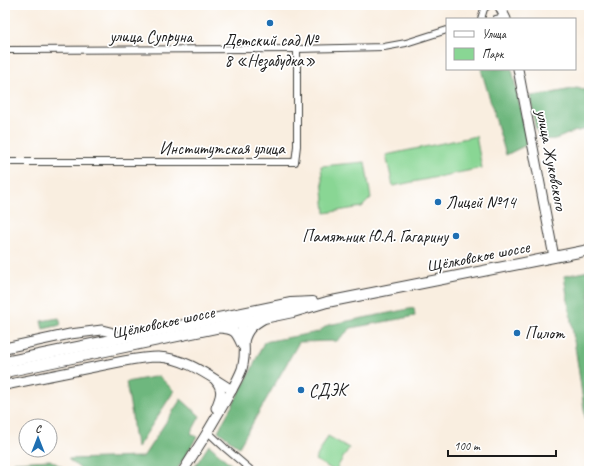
<svg xmlns="http://www.w3.org/2000/svg" width="594" height="476" font-family="Caveat,sans-serif">
	<style>
		.green { fill: #89d694; stroke: #527958 }
		.forest { fill: #6eb77e; stroke: #456a4d }
		.lines { fill: none; stroke-linecap: round; stroke-linejoin: round }
		.street-casing { stroke: #3d3c39; stroke-width: 8 }
		.secondary-casing { stroke: #3d3c39; stroke-width: 11 }
		.primary-casing { stroke: #3d3c39; stroke-width: 12 }
		.street { stroke: #fff; stroke-width: 6 }
		.secondary { stroke: #fff; stroke-width: 9 }
		.primary { stroke: #fff; stroke-width: 10 }
		.poi-dot { fill: #1f6fb2; stroke: #fff; stroke-width: 1.5 }
		.labels { text-anchor: middle; stroke-width: 3.5; stroke-linejoin: round; paint-order: stroke }
		.street-label { font-size: 17px; fill: #1c1c1c; stroke: #fff }
		.poi-label { font-size: 17px; fill: #1c1c1c; stroke: #fff; text-anchor: start }
	</style>
	<rect width="100%" height="100%" fill="#fff"/>
	<filter id="ink" filterUnits="userSpaceOnUse"><feTurbulence type="fractalNoise" baseFrequency=".025" numOctaves="2"/><feDisplacementMap in="SourceGraphic" scale="8" xChannelSelector="R" yChannelSelector="G"/><feConvolveMatrix kernelMatrix="1 2 1 2 8 2 1 2 1" color-interpolation-filters="sRGB"/></filter>
	<filter id="wash" filterUnits="userSpaceOnUse"><feTurbulence type="fractalNoise" baseFrequency=".012" numOctaves="4" result="noise"/><feDisplacementMap in="SourceGraphic" scale="16" xChannelSelector="R" yChannelSelector="G"/><feGaussianBlur stdDeviation="0.9" result="paint"/><feColorMatrix in="noise" values="0 0 0 0 0 0 0 0 0 0 0 0 0 0 0 0 0 1.4 0 .05"/><feComposite in="paint" operator="in"/></filter>
	<g filter="url(#wash)">
		<rect width="100%" height="100%" fill="#f9eee0"/>
		<g class="green">
			<polygon points="476,136 482,168 393,186 386,155"/>
			<polygon points="365,162 371,198 362,207 325,213 321,166"/>
			<polygon points="328,436 349,448 335,471 315,460"/>
		</g>
		<g class="forest">
			<polygon points="481,69 512,69 528,144 506,155"/>
			<path d="M577,88L589,91V128C584,130 578,131 573,132C558,137 557,142 540,138L535,126L531,96L547,94Z"/>
			<polygon points="589,271 589,444 578,366 564,276"/>
			<polygon points="414,308 415,316 351,328 337,341 299,342 239,447 218,431 249,375 264,342 318,332 328,325"/>
			<polygon points="59,318 61,325 43,329 41,321"/>
			<polygon points="159,376 174,391 137,448 136,438 134,435 132,415 126,382"/>
			<polygon points="181,399 200,416 191,433 197,437 176,471 83,471 68,459 143,457"/>
			<polygon points="209,445 235,468 235,471 192,471"/>
			<polygon points="50,460 69,471 16,471 14,462"/>
		</g>
	</g>
	<g filter="url(#ink)">
		<g class="lines">
			<defs>
				<g id="street">
					<polyline points="481,19 484,9 489,5"/>
					<polyline points="496,19 505,17"/>
					<polyline points="5,50 297,49 384,47 406,43 447,30"/>
					<polyline points="5,162 295,162 297,146 297,49"/>
					<polyline points="208,432 225,448 252,471"/>
				</g>
				<g id="secondary">
					<polyline points="499,5 506,19"/>
					<polyline points="518,69 554,257"/>
					<path d="M220,328C235,329 236,332 242,345"/>
					<path d="M244,341C248,328 252,326 263,319"/>
					<polyline points="5,348 70,334 102,330 110,332 118,338"/>
					<path d="M5,385L124,361C135,359 147,357 158,357C186,358 209,376 232,390"/>
					<path d="M216,408C220,398 224,390 216,381"/>
					<path d="M183,471C198,448 212,425 225,402C231,391 238,380 242,369C246,355 245,330 238,317"/>
				</g>
				<g id="primary">
					<polyline points="5,362 291,303 313,302"/>
					<polyline points="5,372 293,312 327,302 589,250"/>
				</g>
			</defs>
			<use href="#street" class="street-casing"/>
			<use href="#secondary" class="secondary-casing"/>
			<use href="#primary" class="primary-casing"/>
			<use href="#street" class="street"/>
			<use href="#secondary" class="secondary"/>
			<use href="#primary" class="primary"/>
		</g>
	</g>
	<g class="poi-dot">
		<circle cx="270" cy="23" r="4"/>
		<circle cx="438" cy="202" r="4"/>
		<circle cx="456" cy="236" r="4"/>
		<circle cx="517" cy="333" r="4"/>
		<circle cx="301" cy="390" r="4"/>
	</g>
	<g class="labels">
		<g class="street-label">
			<text x="151" y="42">улица Супруна</text>
			<text x="222" y="154">Институтская улица</text>
			<text transform="translate(552 160) rotate(79)" y="6">улица Жуковского</text>
			<text transform="translate(478 256) rotate(-11)" y="6">Щёлковское шоссе</text>
			<text transform="translate(163 322) rotate(-12)" y="6">Щёлковское шоссе</text>
		</g>
		<g class="poi-label">
			<text x="270" y="46" text-anchor="middle">Детский сад №<tspan x="270" dy="20">8 «Незабудка»</tspan></text>
			<text x="446" y="208">Лицей №14</text>
			<text x="448" y="242" text-anchor="end">Памятник Ю.А. Гагарину</text>
			<text x="525" y="339">Пилот</text>
			<text x="309" y="396">СДЭК</text>
		</g>
	</g>
	<rect width="594" height="476" fill="none" stroke="#fff" stroke-width="20"/>
	<rect x="446" y="18" width="130" height="52" fill="#ffffff" stroke="#a4a4a4"/>
	<rect x="454" y="31" width="20" height="6" fill="#ffffff" stroke="#a4a4a4"/>
	<text x="482" y="38" font-size="12" fill="#1c1c1c">Улица</text>
	<rect x="454" y="48" width="20" height="12" fill="#89d694" stroke="#a4a4a4"/>
	<text x="482" y="58" font-size="12" fill="#1c1c1c">Парк</text>
	<g transform="translate(38 438)"><circle r="19" fill="#ffffff" stroke="#a4a4a4"/>
	<path d="M0-3L7 15L0 10L-7 15Z" fill="#1f6fb2"/>
	<text y="-6" font-size="11" font-weight="bold" text-anchor="middle" fill="#1c1c1c">С</text>
	</g>
	<path d="M448 450v6h108v-6" fill="none" stroke="#1c1c1c" stroke-width="2"/>
	<text x="454" y="450" font-size="12" fill="#1c1c1c" stroke="#ffffff" stroke-width="3" paint-order="stroke">100 m</text>
</svg>
